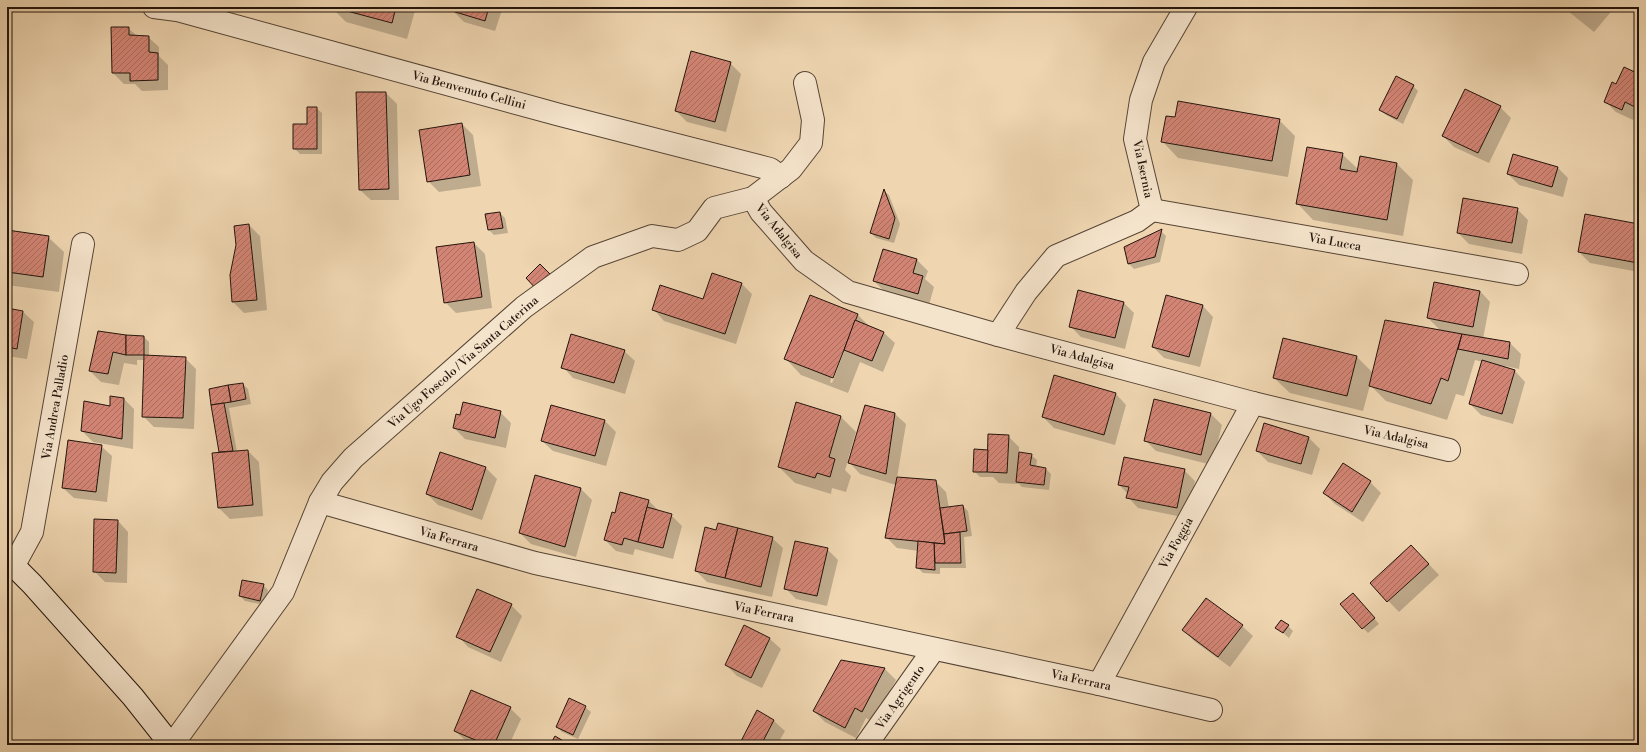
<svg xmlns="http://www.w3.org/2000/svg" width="1646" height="752" font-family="'Libre Bodoni',serif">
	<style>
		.shadow { fill: #0003; fill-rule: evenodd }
		.building { fill: url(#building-hatch); stroke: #23140c }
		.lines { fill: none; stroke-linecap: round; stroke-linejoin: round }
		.street-casing { stroke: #564435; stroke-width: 24 }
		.secondary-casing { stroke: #23140c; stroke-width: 24 }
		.street { stroke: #f5e4cc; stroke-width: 22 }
		.secondary { stroke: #f5e4cc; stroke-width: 22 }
		.labels { text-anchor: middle; stroke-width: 4; stroke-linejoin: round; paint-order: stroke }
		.street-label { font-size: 12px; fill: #23140c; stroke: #f5e4cc }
	</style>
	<defs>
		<pattern id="building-hatch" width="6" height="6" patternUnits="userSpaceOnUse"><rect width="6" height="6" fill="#d38575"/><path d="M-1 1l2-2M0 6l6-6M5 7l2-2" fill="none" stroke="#ab6c5e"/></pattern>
	</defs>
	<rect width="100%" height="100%" fill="#efd6b1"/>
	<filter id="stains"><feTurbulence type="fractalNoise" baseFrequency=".005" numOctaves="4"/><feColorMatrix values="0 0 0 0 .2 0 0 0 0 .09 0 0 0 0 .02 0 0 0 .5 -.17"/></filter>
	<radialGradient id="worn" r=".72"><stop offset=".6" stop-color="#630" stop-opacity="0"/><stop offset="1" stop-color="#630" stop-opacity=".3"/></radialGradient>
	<g class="shadow">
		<polygon points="331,7 416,7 407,39 346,22"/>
		<polygon points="454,7 503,7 495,31 464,22 453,11"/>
		<polygon points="749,7 764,7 763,11"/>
		<polygon points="1563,7 1615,7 1594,32"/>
		<polygon points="128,28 137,36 148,37 159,47 159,56 168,65 168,90 142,91 135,84 124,84 113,73"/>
		<polygon points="730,63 741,74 726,132 687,122 676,111"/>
		<polygon points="1639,75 1639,114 1636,113 1633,120 1616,112 1605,101 1616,85"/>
		<polygon points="1413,86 1418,91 1403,124 1386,115 1380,110"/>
		<polygon points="386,93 397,104 399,200 371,200 360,190"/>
		<polygon points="1500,107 1511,118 1489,163 1454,147 1443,136"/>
		<polygon points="316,108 322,113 322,154 300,154 294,148"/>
		<polygon points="1279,120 1295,136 1288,177 1178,158 1163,142"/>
		<polygon points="462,124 473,135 481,186 439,192 428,181"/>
		<polygon points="1342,154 1359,170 1397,164 1413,180 1403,236 1313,220 1298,204"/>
		<polygon points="1558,168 1568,178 1563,197 1519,185 1508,174"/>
		<polygon points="884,191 889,195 900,224 894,243 876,238 871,233"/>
		<polygon points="1517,209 1528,220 1522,254 1469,244 1458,233"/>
		<polygon points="500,213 505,218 508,233 494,235 489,230"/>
		<polygon points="1585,215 1639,225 1639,272 1590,263 1579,252"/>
		<polygon points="249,225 260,236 267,310 244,313 233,302 231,275"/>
		<polygon points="7,231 48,237 64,252 59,292 7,285"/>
		<polygon points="1161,231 1166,236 1160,262 1134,269 1129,264"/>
		<polygon points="474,243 485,254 492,308 456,313 445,302"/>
		<polygon points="917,260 928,271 925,279 934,287 929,305 885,292 874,281"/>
		<polygon points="741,283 752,294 736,344 664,321 654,310 704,301"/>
		<polygon points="1480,291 1490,302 1483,339 1510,343 1521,354 1519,369 1505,366 1504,368 1515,371 1525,382 1513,424 1481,415 1470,404 1483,362 1475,360 1464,396 1456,394 1447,420 1386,401 1370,385 1363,411 1290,393 1274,378 1284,339 1357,357 1373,373 1441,331 1428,318"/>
		<polygon points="1123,302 1134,313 1125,349 1081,337 1070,326"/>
		<polygon points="1203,306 1213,317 1200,367 1164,358 1153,347"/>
		<polygon points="7,309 23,312 34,322 27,359 7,356"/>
		<path d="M857,314L870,327L884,333L895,343L883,372L860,362L848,393L801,375L786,359ZM850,330L852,331L832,383L830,382Z"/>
		<polygon points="126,336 144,337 149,342 149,357 185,358 196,369 194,429 154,427 143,416 145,360 137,360 137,365 124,363 119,385 101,382 90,371"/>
		<polygon points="624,351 635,361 625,394 573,378 563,367"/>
		<polygon points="243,384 248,389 251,404 229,408 237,452 248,451 259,462 263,516 230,519 219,508 220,453 210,390"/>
		<polygon points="1116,394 1126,405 1115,445 1054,428 1043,417"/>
		<polygon points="123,398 134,409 133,449 93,442 82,431"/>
		<polygon points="551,406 605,421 616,432 606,466 553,451 542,441"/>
		<polygon points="500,412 511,423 506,448 465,439 454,428"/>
		<polygon points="895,414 906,424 897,478 935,481 946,492 949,508 963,506 968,511 972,536 964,537 966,568 940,568 940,574 923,573 917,567 919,551 897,548 886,537 896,485 860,474 848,461 845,470 851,476 846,492 832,488 831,494 795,483 779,467 840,416 856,432 848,459 850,459"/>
		<polygon points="1211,414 1222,425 1212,465 1156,451 1145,440"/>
		<polygon points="1265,425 1309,438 1320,449 1312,475 1268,462 1257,451"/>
		<polygon points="1008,436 1019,447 1019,453 1031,455 1037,460 1036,467 1046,469 1051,474 1049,490 1022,487 1019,484 999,483 993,477 980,477 974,471 988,451"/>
		<polygon points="101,446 112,456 107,502 74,498 63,488"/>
		<polygon points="441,453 486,468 497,479 482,520 438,505 427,494"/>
		<polygon points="1343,465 1370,482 1381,493 1363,522 1335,504 1324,493"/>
		<polygon points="1184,470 1195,481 1187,518 1138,508 1128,497 1128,494 1119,485"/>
		<polygon points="536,476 581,489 592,500 576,557 531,544 520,533"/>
		<polygon points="649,501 660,512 671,515 682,526 673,559 635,549 633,555 616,551 605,540"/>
		<polygon points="118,521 128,532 127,583 105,582 94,571"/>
		<polygon points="717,531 772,538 783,548 772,597 707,582 696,571"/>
		<polygon points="827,549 838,560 827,606 796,599 785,588"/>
		<polygon points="1422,557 1439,575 1399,612 1371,583"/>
		<polygon points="263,585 268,590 265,605 245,601 240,596"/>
		<polygon points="1358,599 1379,624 1368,633 1363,628"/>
		<polygon points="511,605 522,616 501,662 468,647 458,636"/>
		<polygon points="744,626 770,639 781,649 762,688 737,676 726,665"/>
		<polygon points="1242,626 1253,636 1230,667 1194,641 1184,630"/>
		<polygon points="1288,626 1293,631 1289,638 1277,628"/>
		<polygon points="841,661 885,669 896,680 873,722 866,718 856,738 825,722 814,711"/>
		<polygon points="585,707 591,712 578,739 562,732 557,727"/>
		<polygon points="510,708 521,719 509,745 474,745 466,741 455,731"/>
		<polygon points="758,712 774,721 785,731 777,745 740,745"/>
	</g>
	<g class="building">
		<polygon points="332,7 396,7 392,23"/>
		<polygon points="453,7 489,7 485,21 452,11"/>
		<polygon points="111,27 129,27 129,35 149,36 149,52 158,53 158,80 130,81 130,73 112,73"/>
		<polygon points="691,51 731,62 715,122 675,111"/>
		<polygon points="1624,67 1639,74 1639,109 1625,102 1622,110 1604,102 1612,82 1616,84"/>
		<polygon points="1396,76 1414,85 1397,119 1379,110"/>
		<polygon points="1465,89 1501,106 1478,153 1442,136"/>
		<polygon points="356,92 386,92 389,189 359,190"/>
		<polygon points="1178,101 1280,119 1272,161 1161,142 1166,116 1175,117"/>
		<polygon points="307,107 317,107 317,149 293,149 293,124 307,124"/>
		<polygon points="462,123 470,175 427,182 419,130"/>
		<polygon points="1307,147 1343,153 1340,169 1357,172 1360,156 1397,163 1387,220 1296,204"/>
		<polygon points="1513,154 1558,167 1552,187 1507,174"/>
		<polygon points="884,189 895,218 889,239 870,233"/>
		<polygon points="1463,198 1518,208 1512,243 1457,233"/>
		<polygon points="500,212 503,228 488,230 485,214"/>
		<polygon points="1585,214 1639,224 1638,263 1578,252"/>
		<polygon points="249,224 257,300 232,302 230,275 236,245 234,226"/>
		<polygon points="1162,229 1155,257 1128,264 1124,247"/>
		<polygon points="7,230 49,236 43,277 7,272"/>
		<polygon points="474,242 482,297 444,303 436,247"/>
		<polygon points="883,249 917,259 913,273 923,276 918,294 873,281"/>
		<polygon points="540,264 552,276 538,291 526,278"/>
		<polygon points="712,273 742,283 725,334 652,310 660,285 703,299"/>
		<polygon points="1434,282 1480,291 1473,327 1427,318"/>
		<polygon points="1078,290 1124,302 1115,338 1069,327"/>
		<polygon points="810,295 858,314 833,378 784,359"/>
		<polygon points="1166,295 1203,305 1189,357 1152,347"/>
		<polygon points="7,308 23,311 17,349 7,347"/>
		<polygon points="855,320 884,332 872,361 844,350"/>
		<polygon points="1385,320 1462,334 1448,381 1441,378 1431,404 1369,386"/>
		<polygon points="98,331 126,335 126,355 113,352 108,374 89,371"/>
		<polygon points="571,334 625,350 614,383 561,368"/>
		<polygon points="1462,334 1510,342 1508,359 1458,349"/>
		<polygon points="126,335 144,336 144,355 126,355"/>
		<polygon points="1283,338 1357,356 1347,396 1273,378"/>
		<polygon points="144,355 186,357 183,418 142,417"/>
		<polygon points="1482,360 1515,370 1502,414 1469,404"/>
		<polygon points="1054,375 1116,393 1104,435 1042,417"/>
		<polygon points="243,383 246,399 231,402 228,385"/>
		<polygon points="228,385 231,402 211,405 209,389"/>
		<polygon points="110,396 124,398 122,439 81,431 84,401 110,406"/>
		<polygon points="1154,399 1211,413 1201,455 1144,441"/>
		<polygon points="463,402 501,411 495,438 453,428 456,414 460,415"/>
		<polygon points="796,402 841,416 829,457 835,459 830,477 817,473 815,478 778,467"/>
		<polygon points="224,403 233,451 219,452 211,405"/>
		<polygon points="551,405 605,420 595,456 541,441"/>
		<polygon points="865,405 895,413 886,474 848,463"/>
		<polygon points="1264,423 1309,437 1301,464 1256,451"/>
		<polygon points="988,434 1009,435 1007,473 987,472"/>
		<polygon points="68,440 102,445 96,492 62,488"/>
		<polygon points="974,449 988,450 987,472 973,472"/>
		<polygon points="248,450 253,505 218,508 212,453"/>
		<polygon points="440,452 486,467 472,510 426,494"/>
		<polygon points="1019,452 1032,454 1030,465 1046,468 1044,485 1016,482"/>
		<polygon points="1124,457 1185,469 1177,508 1126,498 1129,487 1118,485"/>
		<polygon points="1343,463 1371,481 1352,512 1323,493"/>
		<polygon points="535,475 581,488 565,547 519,533"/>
		<polygon points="897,477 936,480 945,544 885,538"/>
		<polygon points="620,492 649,500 638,542 624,538 622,545 604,540 612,512 615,513"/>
		<polygon points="963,505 967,531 944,534 940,508"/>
		<polygon points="647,507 672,514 663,548 638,542"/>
		<polygon points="94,519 118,520 116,573 93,572"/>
		<polygon points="718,523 738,528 725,578 695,571 705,527 716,530"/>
		<polygon points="738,528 773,537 761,587 725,578"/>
		<polygon points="960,532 961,563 935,563 934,543 945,544 944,534"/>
		<polygon points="795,541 828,548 817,596 784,589"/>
		<polygon points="918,541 934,543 935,570 916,568"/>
		<polygon points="1411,545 1429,564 1387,602 1370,583"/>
		<polygon points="242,580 264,584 260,601 239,596"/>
		<polygon points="477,589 512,604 490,652 456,637"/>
		<polygon points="1353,593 1375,618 1362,629 1340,604"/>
		<polygon points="1206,598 1243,625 1218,657 1182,630"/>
		<polygon points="1281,620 1289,625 1283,633 1275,628"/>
		<polygon points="744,625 770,638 751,678 725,665"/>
		<polygon points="841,660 885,668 862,712 855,708 845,728 813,711"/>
		<polygon points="471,690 511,707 494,745 487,745 454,731"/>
		<polygon points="569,698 586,706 573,735 556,727"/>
		<polygon points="757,710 774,720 761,745 739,745"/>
		<polygon points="555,736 570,745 550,745"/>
	</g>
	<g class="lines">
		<defs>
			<g id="street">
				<polyline points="154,7 177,10 560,115 770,169 781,177"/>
				<polyline points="753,198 761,212 804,261 848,292 998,335 1253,403 1449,450"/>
				<polyline points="1152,210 1517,274"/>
				<polyline points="998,335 1026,292 1056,256 1137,221 1152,210 1135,139 1141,100 1154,62 1186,7"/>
				<polyline points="320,502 535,563 1099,684 1211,710"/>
				<polyline points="14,565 32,532 83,244"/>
				<polyline points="1099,684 1253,403"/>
				<polyline points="172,745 283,592 320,502 332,482 353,458 524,307 593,257 652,236 678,240 697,231 714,208 753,198 791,169 811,143 813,120 805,83"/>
				<polyline points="866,745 934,649"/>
			</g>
			<polyline id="secondary" points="7,559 32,584 133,697 171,745"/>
		</defs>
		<use href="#street" class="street-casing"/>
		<use href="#secondary" class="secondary-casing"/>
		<use href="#street" class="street"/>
		<use href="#secondary" class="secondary"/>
	</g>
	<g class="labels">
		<g class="street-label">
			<text transform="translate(469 90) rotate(15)" y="4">Via Benvenuto Cellini</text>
			<text transform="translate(1143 169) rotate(78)" y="4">Via Isernia</text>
			<text transform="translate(779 231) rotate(51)" y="4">Via Adalgisa</text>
			<text transform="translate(1335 242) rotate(10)" y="4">Via Lucca</text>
			<text transform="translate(1082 357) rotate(15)" y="4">Via Adalgisa</text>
			<text transform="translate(463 362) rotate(-41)" y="4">Via Ugo Foscolo / Via Santa Caterina</text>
			<text transform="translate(55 407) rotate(-80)" y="4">Via Andrea Palladio</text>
			<text transform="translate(1396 437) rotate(13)" y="4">Via Adalgisa</text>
			<text transform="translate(449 539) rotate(16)" y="4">Via Ferrara</text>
			<text transform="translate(1176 543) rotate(-61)" y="4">Via Foggia</text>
			<text transform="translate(764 612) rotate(12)" y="4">Via Ferrara</text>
			<text transform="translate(1081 680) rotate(12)" y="4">Via Ferrara</text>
			<text transform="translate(900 697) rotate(-55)" y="4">Via Agrigento</text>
		</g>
	</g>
	<rect width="1646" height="752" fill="none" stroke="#efd6b1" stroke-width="24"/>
	<rect x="8" y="8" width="1630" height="736" fill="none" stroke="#23140c" stroke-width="2"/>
	<rect x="12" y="12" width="1622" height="728" fill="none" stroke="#23140c"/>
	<rect width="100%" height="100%" filter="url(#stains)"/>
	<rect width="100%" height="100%" fill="url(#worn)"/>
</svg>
